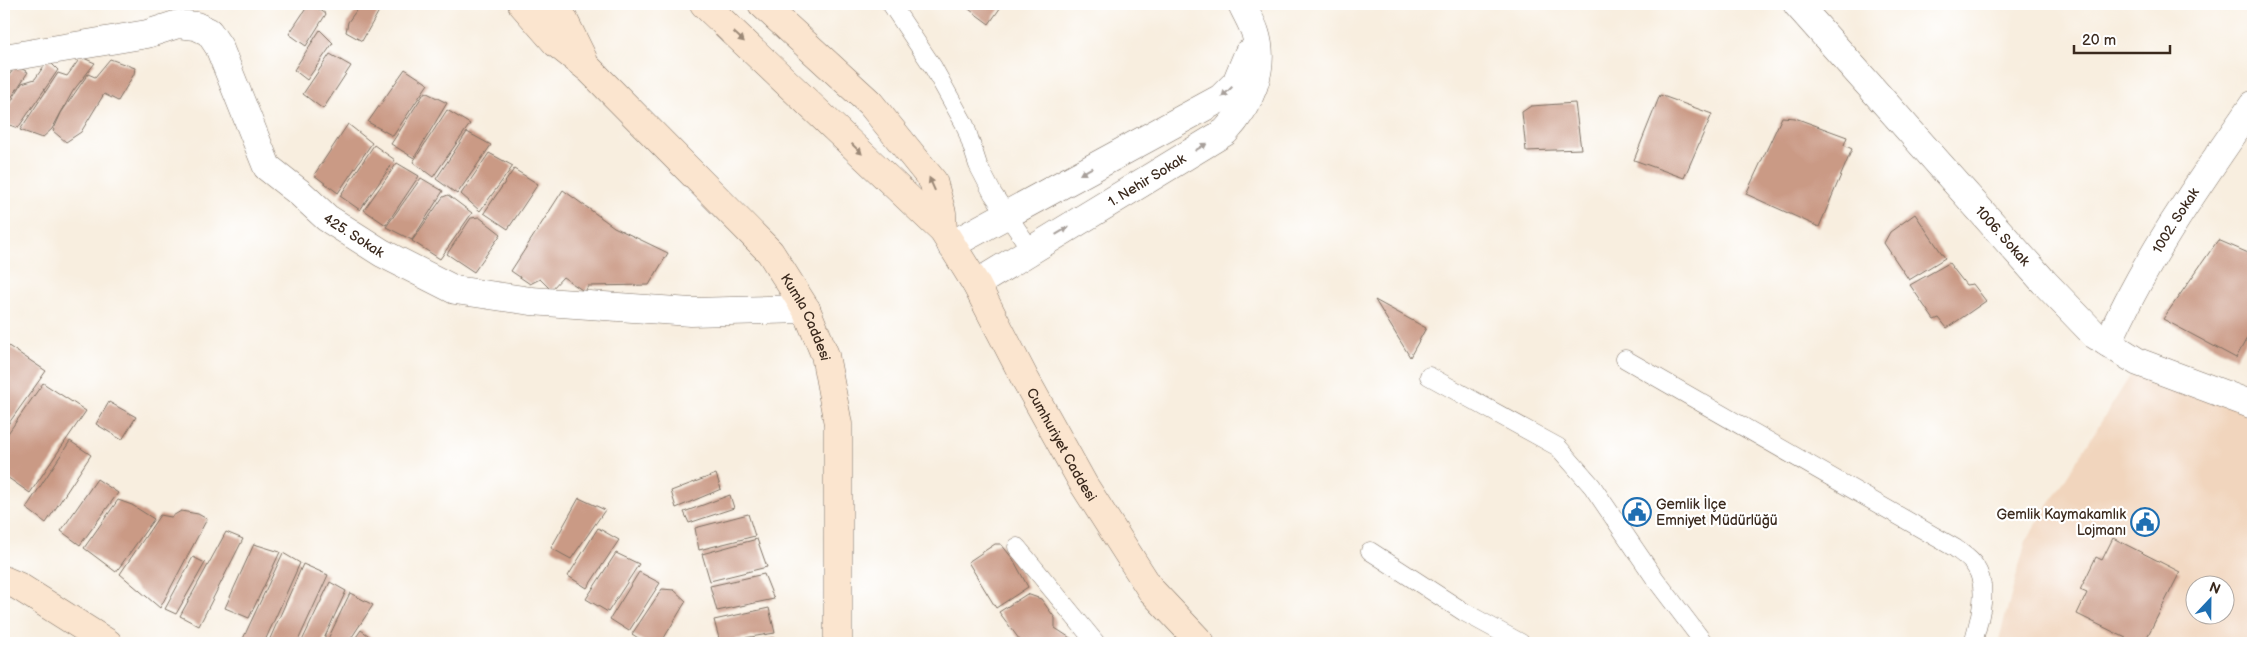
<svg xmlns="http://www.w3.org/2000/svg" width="2257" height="647" font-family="'Balsamiq Sans',sans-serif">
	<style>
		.built { fill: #f1d5bd; fill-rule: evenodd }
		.building { fill: #ca9a85 }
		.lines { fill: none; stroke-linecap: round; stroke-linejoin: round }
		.lane-casing { stroke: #7d6f62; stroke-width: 19 }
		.street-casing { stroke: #7d6f62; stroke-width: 29 }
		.secondary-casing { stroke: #7d6f62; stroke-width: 29 }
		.lane { stroke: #fff; stroke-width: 18 }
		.street { stroke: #fff; stroke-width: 28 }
		.secondary { stroke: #fbe5cf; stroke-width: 28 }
		.oneway { fill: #9b8876 }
		.oneway2 { fill: #a79f9a }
		.labels { text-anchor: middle; stroke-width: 4.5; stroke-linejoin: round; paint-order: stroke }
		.street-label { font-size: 14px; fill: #3b2a1e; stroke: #fff }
		.poi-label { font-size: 14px; fill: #3b2a1e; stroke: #fff; text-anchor: start }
	</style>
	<rect width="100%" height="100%" fill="#fff"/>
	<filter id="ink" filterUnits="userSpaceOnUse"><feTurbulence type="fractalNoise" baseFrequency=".02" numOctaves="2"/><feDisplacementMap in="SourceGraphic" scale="10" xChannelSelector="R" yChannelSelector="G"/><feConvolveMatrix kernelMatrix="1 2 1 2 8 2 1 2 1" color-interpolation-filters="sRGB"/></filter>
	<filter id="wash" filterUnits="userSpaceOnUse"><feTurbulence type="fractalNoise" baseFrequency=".0096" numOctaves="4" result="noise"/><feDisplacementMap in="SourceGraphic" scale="20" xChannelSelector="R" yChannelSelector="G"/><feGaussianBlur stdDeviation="1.12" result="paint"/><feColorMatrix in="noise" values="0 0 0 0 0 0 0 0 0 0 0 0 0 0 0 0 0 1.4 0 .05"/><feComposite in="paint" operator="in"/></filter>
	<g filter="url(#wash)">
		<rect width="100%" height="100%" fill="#f8eedf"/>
		<path class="built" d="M2132,373L2253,413V643H1998L2026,541ZM2194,584H2224V614H2194Z"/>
		<g id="blocks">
			<g class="building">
				<polygon points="309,4 319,4 319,9 326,14 306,46 289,34"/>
				<polygon points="343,4 356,4 352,8"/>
				<polygon points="361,4 383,4 362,41 346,32 348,22"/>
				<polygon points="962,4 1003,4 989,24"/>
				<polygon points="320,30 333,43 307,80 294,70"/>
				<polygon points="330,54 351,66 323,109 303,94"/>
				<polygon points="81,57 95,63 73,91 52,129 42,138 20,130 58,73 67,76"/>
				<polygon points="110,59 135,68 134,74 118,101 104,94 81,132 66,142 53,131 61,113 88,74 95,77"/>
				<polygon points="48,60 58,70 18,128 4,123 4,114 22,83 35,79"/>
				<polygon points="16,66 28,72 4,109 4,82"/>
				<polygon points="405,69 428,84 393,136 368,122"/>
				<polygon points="425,92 447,103 414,158 391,144"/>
				<polygon points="1660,95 1712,114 1684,178 1634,160"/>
				<polygon points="1575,103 1581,149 1526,151 1522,112 1531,106"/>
				<polygon points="447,110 470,124 433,177 413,162"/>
				<polygon points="1782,117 1795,118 1847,137 1844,145 1852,149 1819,227 1746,194"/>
				<polygon points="348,124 372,143 338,193 314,175"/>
				<polygon points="467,132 491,145 457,194 436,179"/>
				<polygon points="374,145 395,160 360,210 340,196"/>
				<polygon points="489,153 513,166 480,211 461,194"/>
				<polygon points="397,163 419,176 386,225 364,210"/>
				<polygon points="514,169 538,184 508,229 484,213"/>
				<polygon points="421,178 443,191 412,240 386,227"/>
				<polygon points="563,190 614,227 668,253 649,285 588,286 585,292 563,277 551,290 540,279 530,284 511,271"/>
				<polygon points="448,195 472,213 440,259 412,241 443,197"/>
				<polygon points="1915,214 1945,258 1909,280 1884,243 1890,232"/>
				<polygon points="479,217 501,234 474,272 447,254 471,218"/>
				<polygon points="2218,240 2253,255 2253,327 2236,358 2163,319"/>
				<polygon points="1949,263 1966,285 1973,284 1986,301 1947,328 1939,318 1934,320 1910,285"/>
				<polygon points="1375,300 1426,328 1410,357"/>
				<polygon points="4,343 46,371 4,430"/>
				<polygon points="43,383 86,411 30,493 4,475 4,439"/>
				<polygon points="109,402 136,417 122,440 96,424"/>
				<polygon points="70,441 91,455 46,523 26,508"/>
				<polygon points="716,474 721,489 676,508 671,491"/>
				<polygon points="97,479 118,493 80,545 61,531"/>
				<polygon points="730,495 734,508 689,523 684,512"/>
				<polygon points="579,498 605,510 571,559 551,548"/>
				<polygon points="118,500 132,505 154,519 116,572 84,548"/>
				<polygon points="181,511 198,514 207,519 160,608 120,574 160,515 171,517"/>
				<polygon points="748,514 755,536 699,550 695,528"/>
				<polygon points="598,528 619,540 587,588 568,576"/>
				<polygon points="226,532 243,539 199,626 180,616"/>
				<polygon points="2113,538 2180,572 2144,643 2136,643 2077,614 2087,593 2080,590 2096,557 2102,560"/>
				<polygon points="757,539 767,567 710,581 702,554"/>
				<polygon points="254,544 280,552 249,618 225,608"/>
				<polygon points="995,544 1001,544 1013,559 1028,587 996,608 968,562"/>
				<polygon points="283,553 300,563 264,643 241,643"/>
				<polygon points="616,553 639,564 608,612 586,599"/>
				<polygon points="193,557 205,563 176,614 165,609"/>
				<polygon points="303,564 328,575 297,643 268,643"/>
				<polygon points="639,572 660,583 629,631 610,619"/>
				<polygon points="764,574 774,599 717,611 710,586"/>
				<polygon points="330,582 346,591 322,643 301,643"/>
				<polygon points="662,589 674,590 686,601 661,643 646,643 632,634"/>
				<polygon points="350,593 373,605 348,643 326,643"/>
				<polygon points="1027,594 1041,599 1055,618 1055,628 1078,643 1022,643 999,612"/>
				<polygon points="769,608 775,633 720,642 714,620"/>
				<polygon points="361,630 379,643 352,643"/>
				<polygon points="772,638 777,639 778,643 753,643"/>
			</g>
		</g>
	</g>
	<g filter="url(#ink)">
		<use href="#blocks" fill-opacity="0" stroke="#7d6f62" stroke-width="1"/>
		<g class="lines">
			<defs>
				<g id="lane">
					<polyline points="891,4 933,67 965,125 978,165 993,194 1031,250"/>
					<path d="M1625,359L1955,548C1961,553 1971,559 1975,566C1990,588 1979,621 1973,643"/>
					<polyline points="1429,376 1558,447 1592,486 1656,580 1704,643"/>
					<polyline points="1017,547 1096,643"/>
					<polyline points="1370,551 1464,612 1521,643"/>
				</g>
				<g id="street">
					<path id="s1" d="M1797,4L2044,282L2095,335L2138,362L2253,405"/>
					<path id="s2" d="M4,58L147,34L178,24L196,26L209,32L219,47L267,167L300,193L327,218L382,253L455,290L531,301L691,312L806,309"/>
					<polyline points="951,245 1221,98 1236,83 1248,54"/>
					<path id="s3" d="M976,284L1225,132C1249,106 1267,69 1255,32C1252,23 1246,13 1242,4"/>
					<path id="s4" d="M2108,343C2145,259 2201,180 2253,105"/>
				</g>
				<g id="secondary">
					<path id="s5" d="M522,4L556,43L589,69L770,252L806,309L825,355L838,424V643"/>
					<polyline points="556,4 583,59"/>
					<path id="s6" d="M704,4L943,231L976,284L1024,377L1084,485L1151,590L1201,643"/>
					<polyline points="762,4 870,103 933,181 942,213 943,231"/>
					<polyline points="4,580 18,586 108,643"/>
				</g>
			</defs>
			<use href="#lane" class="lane-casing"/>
			<use href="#street" class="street-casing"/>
			<use href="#secondary" class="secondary-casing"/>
			<use href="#lane" class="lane"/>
			<use href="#street" class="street"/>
			<use href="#secondary" class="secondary"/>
		</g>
		<defs><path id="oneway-solid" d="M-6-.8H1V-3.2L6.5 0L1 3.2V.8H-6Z" transform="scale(1.25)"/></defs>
		<g class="oneway">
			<use href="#oneway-solid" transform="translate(739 37) rotate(43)"/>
			<use href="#oneway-solid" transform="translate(857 149) rotate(44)"/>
			<use href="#oneway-solid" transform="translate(932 184) rotate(-114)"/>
		</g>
		<g class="oneway2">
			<use href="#oneway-solid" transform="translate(1227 92) rotate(135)"/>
			<use href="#oneway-solid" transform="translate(1201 147) rotate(-31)"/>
			<use href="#oneway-solid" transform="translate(1086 171) rotate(151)"/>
			<use href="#oneway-solid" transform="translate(1062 231) rotate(-31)"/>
		</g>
	</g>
	<defs>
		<symbol id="civic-ring" viewBox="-11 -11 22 22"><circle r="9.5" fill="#fff" stroke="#1f6fb2" stroke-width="1.5"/><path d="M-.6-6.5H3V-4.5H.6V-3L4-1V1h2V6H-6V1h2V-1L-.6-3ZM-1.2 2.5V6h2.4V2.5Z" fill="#1f6fb2"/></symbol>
	</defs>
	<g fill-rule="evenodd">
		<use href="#civic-ring" x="1621" y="496" width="32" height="32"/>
		<use href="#civic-ring" x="2129" y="506" width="32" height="32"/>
	</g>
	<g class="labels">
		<g class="street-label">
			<text dy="5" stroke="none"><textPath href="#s3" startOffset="200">1. Nehir Sokak</textPath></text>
			<text dy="5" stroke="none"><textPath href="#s4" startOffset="140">1002. Sokak</textPath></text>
			<text dy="5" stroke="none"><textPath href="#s2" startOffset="468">425. Sokak</textPath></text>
			<text dy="5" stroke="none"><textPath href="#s1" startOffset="310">1006. Sokak</textPath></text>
			<text dy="5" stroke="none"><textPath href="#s5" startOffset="426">Kumla Caddesi</textPath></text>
			<text dy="5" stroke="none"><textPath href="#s6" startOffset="574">Cumhuriyet Caddesi</textPath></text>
		</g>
		<g class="poi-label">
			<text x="1656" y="509">Gemlik İlçe<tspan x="1656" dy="16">Emniyet Müdürlüğü</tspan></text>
			<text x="2126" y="519" text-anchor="end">Gemlik Kaymakamlık<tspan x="2126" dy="16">Lojmanı</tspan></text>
		</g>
	</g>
	<rect width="2257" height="647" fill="none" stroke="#fff" stroke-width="20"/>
	<g transform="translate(2210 600) rotate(22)"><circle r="24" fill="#ffffff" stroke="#b1aaa5"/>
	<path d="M0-4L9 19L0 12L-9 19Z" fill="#1f6fb2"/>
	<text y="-8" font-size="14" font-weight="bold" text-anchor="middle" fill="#3b2a1e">N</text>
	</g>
	<path d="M2074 45v8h96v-8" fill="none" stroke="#3b2a1e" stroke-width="2.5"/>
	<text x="2082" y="45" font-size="15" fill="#3b2a1e" stroke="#ffffff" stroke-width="4" paint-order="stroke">20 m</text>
</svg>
